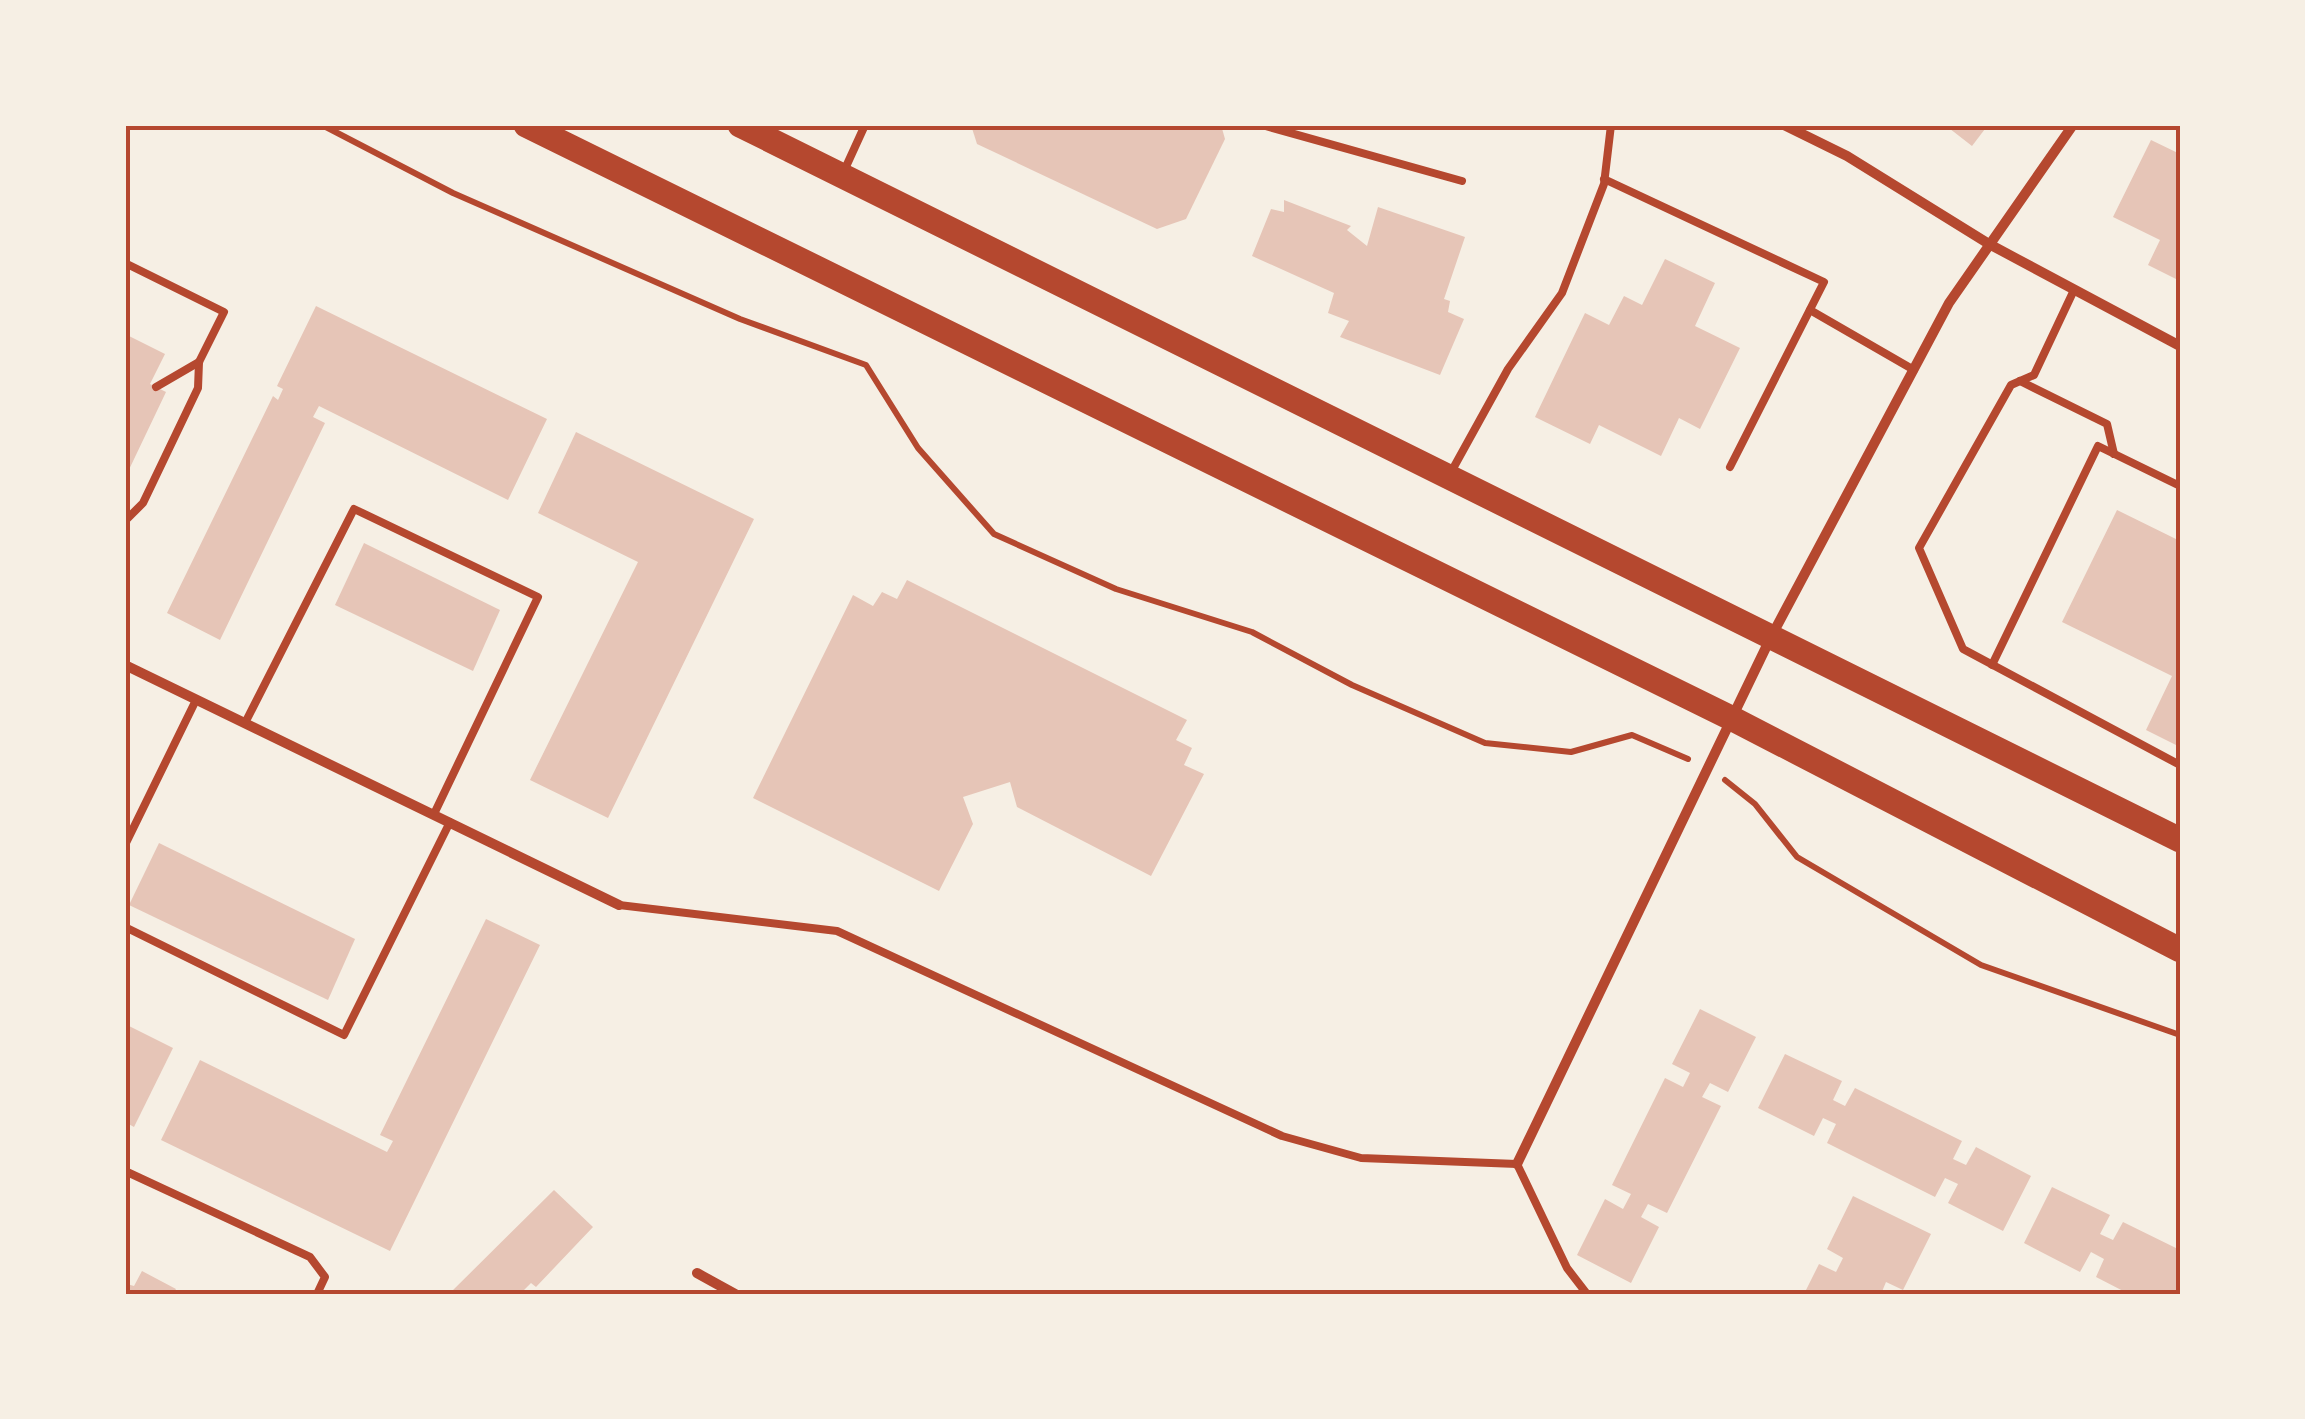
<svg xmlns="http://www.w3.org/2000/svg" width="2305" height="1419" font-family="'Nunito Sans',sans-serif">
	<style>
		.building { fill: #e6c5b7 }
		.lines { fill: none; stroke-linecap: round; stroke-linejoin: round }
		.path { stroke: #b5482f; stroke-width: 6 }
		.service { stroke: #b5482f; stroke-width: 8 }
		.minor { stroke: #b5482f; stroke-width: 10 }
		.primary { stroke: #b5482f; stroke-width: 25 }
		.neatline { fill: none; stroke: #b5482f; stroke-width: 4 }
	</style>
	<rect width="100%" height="100%" fill="#f6efe4"/>
	<g class="building">
		<polygon points="971,125 1221,125 1225,139 1186,219 1157,229 977,144"/>
		<polygon points="1945,125 1988,125 1972,146"/>
		<polygon points="2151,140 2180,154 2180,281 2148,265 2160,240 2113,217"/>
		<polygon points="1284,200 1351,226 1347,230 1367,246 1378,207 1465,237 1444,299 1450,301 1448,312 1464,319 1440,375 1340,337 1349,321 1328,313 1334,293 1252,256 1271,209 1284,212"/>
		<polygon points="1665,259 1715,283 1695,326 1740,348 1700,429 1679,418 1661,456 1599,425 1590,444 1535,417 1585,313 1609,325 1624,296 1642,305"/>
		<polygon points="316,306 547,419 508,500 319,406 313,417 325,423 220,640 167,613 273,396 278,400 283,389 277,386"/>
		<polygon points="125,334 165,354 150,384 166,392 125,478"/>
		<polygon points="576,432 754,519 608,818 530,780 638,562 538,513"/>
		<polygon points="2117,510 2180,541 2180,747 2146,730 2172,676 2062,622"/>
		<polygon points="364,543 500,610 473,671 335,605"/>
		<polygon points="907,580 1187,720 1176,740 1192,748 1184,765 1204,774 1151,876 1017,807 1010,782 963,797 973,824 939,891 753,798 853,595 873,606 882,592 897,599"/>
		<polygon points="159,843 355,939 328,1000 129,905"/>
		<polygon points="486,919 540,945 390,1251 161,1140 200,1060 387,1152 393,1141 380,1135"/>
		<polygon points="1700,1009 1756,1037 1728,1092 1710,1083 1702,1097 1721,1106 1667,1213 1648,1204 1641,1217 1659,1227 1631,1283 1577,1255 1605,1199 1623,1209 1631,1194 1612,1185 1665,1078 1683,1087 1690,1073 1672,1064"/>
		<polygon points="125,1024 173,1048 134,1127 125,1122"/>
		<polygon points="1785,1054 1842,1081 1833,1100 1845,1106 1855,1088 1962,1141 1953,1159 1966,1165 1976,1147 2031,1176 2003,1231 1948,1203 1958,1184 1945,1178 1935,1197 1827,1143 1836,1124 1823,1118 1814,1136 1758,1108"/>
		<polygon points="2052,1187 2110,1215 2100,1234 2113,1240 2123,1222 2180,1250 2180,1294 2129,1294 2096,1277 2104,1259 2091,1252 2080,1272 2024,1243"/>
		<polygon points="554,1190 593,1227 536,1287 531,1283 520,1294 449,1294"/>
		<polygon points="1853,1196 1931,1234 1903,1290 1886,1282 1881,1294 1804,1294 1819,1264 1836,1272 1843,1258 1827,1249"/>
		<polygon points="142,1271 176,1289 173,1294 125,1294 127,1284 134,1286"/>
	</g>
	<g class="lines">
		<g class="path">
			<polyline points="322,125 453,193 740,319 866,365 918,448 994,534 1116,589 1252,632 1352,685 1485,743 1571,752 1632,735 1688,759"/>
			<polyline points="1725,780 1755,804 1797,857 1981,965 2180,1035"/>
		</g>
		<g class="service">
			<polyline points="1262,125 1462,181"/>
			<polyline points="844,171 865,125"/>
			<polyline points="1604,179 1824,282 1730,467"/>
			<polyline points="125,263 224,312 199,362 198,388 143,503 125,521"/>
			<polyline points="2074,290 2034,375 2011,385 1919,548 1963,649 2180,765"/>
			<polyline points="1810,310 1914,370"/>
			<polyline points="2020,381 2107,424 2114,454"/>
			<polyline points="156,387 199,362"/>
			<polyline points="1450,474 1508,369 1562,293 1604,184 1611,125"/>
			<polyline points="1992,665 2098,446 2180,486"/>
			<polyline points="245,723 354,509 538,597 434,814"/>
			<polyline points="125,845 196,700"/>
			<polyline points="619,905 837,931 1282,1136 1361,1158 1517,1164 1567,1268 1587,1294"/>
			<polyline points="125,927 344,1035 450,822"/>
			<polyline points="125,1171 310,1257 325,1277 317,1294"/>
		</g>
		<g class="minor">
			<polyline points="1784,125 1847,156 1989,244 2180,346"/>
			<polyline points="125,665 619,905"/>
			<polyline points="1517,1164 1770,639 1949,303 2073,125"/>
			<polyline points="697,1273 735,1294"/>
		</g>
		<g class="primary">
			<polyline points="526,125 1731,718 2180,950"/>
			<polyline points="740,125 2180,840"/>
		</g>
	</g>
	<rect width="2305" height="1419" fill="none" stroke="#f6efe4" stroke-width="255"/>
	<rect x="128" y="128" width="2050" height="1164" class="neatline"/>
</svg>
